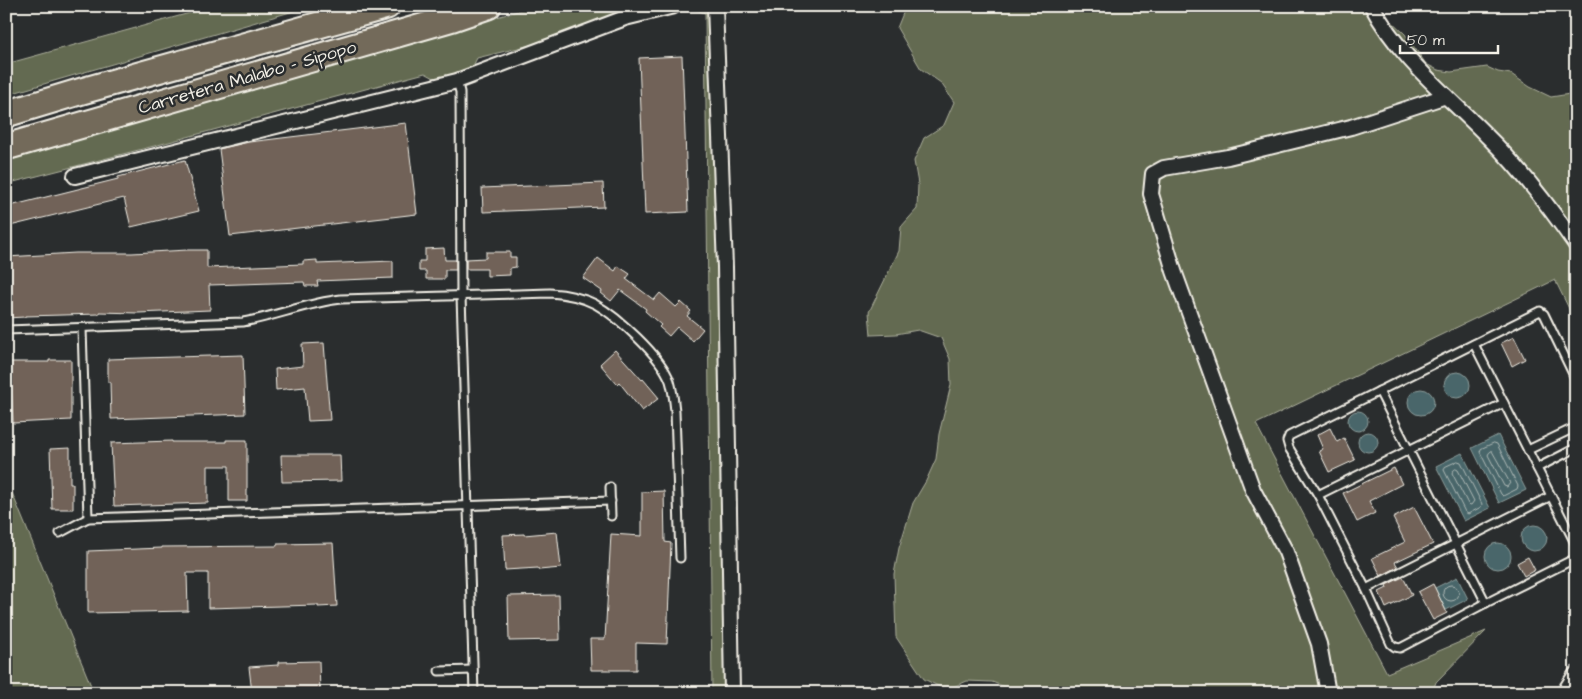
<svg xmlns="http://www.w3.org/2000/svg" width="1582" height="699" font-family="'Architects Daughter',sans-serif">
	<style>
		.green { fill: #636b51; stroke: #acae9c }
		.water { fill: #48666a; stroke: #8d9e9c }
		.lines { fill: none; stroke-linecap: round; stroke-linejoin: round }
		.shore { stroke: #afb9b6; stroke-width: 1 }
		.building { fill: #716258; stroke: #f4f1e8 }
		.lane-casing { stroke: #f4f1e8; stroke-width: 11 }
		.street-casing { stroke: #f4f1e8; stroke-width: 18 }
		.highway-casing { stroke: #f4f1e8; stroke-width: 29 }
		.lane { stroke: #2a2d2e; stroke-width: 7 }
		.street { stroke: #2a2d2e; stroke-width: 14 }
		.highway { stroke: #736b5a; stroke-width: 25 }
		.labels { text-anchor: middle; stroke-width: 5; stroke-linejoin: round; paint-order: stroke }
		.street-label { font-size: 18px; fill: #f4f1e8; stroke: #2a2d2e }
	</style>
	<rect width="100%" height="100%" fill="#2a2d2e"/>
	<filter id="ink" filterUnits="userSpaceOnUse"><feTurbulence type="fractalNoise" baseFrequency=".02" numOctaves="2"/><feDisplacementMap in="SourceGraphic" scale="10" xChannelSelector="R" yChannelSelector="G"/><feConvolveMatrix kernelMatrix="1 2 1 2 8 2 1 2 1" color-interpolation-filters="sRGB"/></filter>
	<g filter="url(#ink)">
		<g class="green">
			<polygon points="215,6 311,6 6,95 6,64"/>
			<polygon points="535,6 710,6 728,204 740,693 712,693 705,13 687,7 477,58 460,92 425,73 154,146 6,184 6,159"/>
			<polygon points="906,6 1380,6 1387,17 1405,34 1426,64 1438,70 1451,72 1487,67 1498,72 1511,74 1530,87 1551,97 1576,93 1576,323 1555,280 1256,424 1387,673 1486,631 1436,682 1432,693 1021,693 992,682 967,681 946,690 924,679 896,637 894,574 899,548 913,503 926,481 936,459 939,434 951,385 950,359 941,338 918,330 896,334 871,335 869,312 899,251 901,227 917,209 918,184 914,161 924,138 944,125 954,102 941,83 921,69 897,28"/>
			<polygon points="6,478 94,693 6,693"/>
		</g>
		<g class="water">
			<circle cx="1457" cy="385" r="13"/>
			<circle cx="1421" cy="402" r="13"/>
			<circle cx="1358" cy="421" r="10"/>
			<circle cx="1368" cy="442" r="10"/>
			<polygon points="1498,435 1526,490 1499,503 1472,448"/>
			<polygon points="1462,453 1490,508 1464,521 1436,466"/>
			<circle cx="1534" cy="538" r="13"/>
			<circle cx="1498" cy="556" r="13"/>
			<polygon points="1457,577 1468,599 1446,610 1435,588"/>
		</g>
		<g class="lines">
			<g class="shore">
				<polygon points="1494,443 1497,444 1518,486 1517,489 1503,496 1501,494 1480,452 1481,449"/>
				<polygon points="1492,451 1510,483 1507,487 1504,486 1488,455 1489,453"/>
				<polygon points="1458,461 1461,462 1482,504 1481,507 1468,514 1465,512 1444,470 1445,467"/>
				<polygon points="1456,469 1458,470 1474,501 1471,505 1468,504 1452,473 1453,471"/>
				<circle cx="1451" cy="593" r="8"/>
			</g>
		</g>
		<g class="building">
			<polygon points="682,56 688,212 645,214 639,58"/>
			<polygon points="406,123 417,214 230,236 219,149 249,142"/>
			<polygon points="185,160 199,211 131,227 124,198 6,227 6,207 118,179 118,177"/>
			<polygon points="603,183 604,207 483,212 482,188"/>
			<polygon points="444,248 445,260 456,260 456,270 445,270 445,279 426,279 426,271 419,271 419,261 425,261 425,249"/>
			<polygon points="188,250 207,250 207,268 303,264 303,261 317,260 317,264 393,261 393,278 317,281 318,286 305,286 304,282 209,285 210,310 138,313 99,312 99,314 25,316 25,317 6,318 6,257 76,253 132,253"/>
			<polygon points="486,252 510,252 510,257 516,257 516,267 510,268 510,275 487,276 487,269 466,269 466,259 486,258"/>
			<polygon points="598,258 615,271 618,266 630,274 626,279 654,300 660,293 676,307 681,302 691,311 687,316 703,329 693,341 677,327 669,336 659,327 661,325 645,311 646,309 620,290 611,301 601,293 602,291 583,278"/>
			<polygon points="1514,337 1525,359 1512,366 1501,343"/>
			<polygon points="324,343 330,420 308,421 305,387 276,390 275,369 303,366 302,344"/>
			<polygon points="615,350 642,380 643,379 659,398 642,411 619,382 617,384 600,364"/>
			<polygon points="243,355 245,414 111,419 110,382 108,382 108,359"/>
			<polygon points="49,360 71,360 71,420 13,423 10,362 49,362"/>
			<polygon points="1330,428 1337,442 1344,438 1355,460 1329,472 1319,451 1323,449 1317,435"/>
			<polygon points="226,440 247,440 247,501 229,501 229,466 208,466 208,503 114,506 111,443 172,441 172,442 226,442"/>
			<polygon points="70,448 70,484 73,484 73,509 52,509 50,449"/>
			<polygon points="281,455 340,455 341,481 282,482"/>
			<polygon points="1394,468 1402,484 1369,501 1375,513 1357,522 1343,493"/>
			<polygon points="664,491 665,542 671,543 667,644 636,643 636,670 591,670 590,639 605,639 611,534 642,536 642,492"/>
			<polygon points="1414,507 1433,544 1395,562 1398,567 1381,576 1372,558 1405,542 1393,518"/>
			<polygon points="557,532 561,568 539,570 538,568 505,570 503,535 524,534 524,535"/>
			<polygon points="333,543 337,606 318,607 318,605 208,608 208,573 187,573 188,611 88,613 88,551 162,548 162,547 277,546 277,544"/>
			<polygon points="1528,557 1535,570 1524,576 1517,563"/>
			<polygon points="1403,577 1412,595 1386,608 1379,592 1387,588 1386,585"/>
			<polygon points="1433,584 1447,613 1433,620 1418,592"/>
			<polygon points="559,595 560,640 509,641 508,596"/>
			<polygon points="319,661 320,692 252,693 249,667 278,665 278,662"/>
		</g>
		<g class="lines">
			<defs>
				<g id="lane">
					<polyline points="457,81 460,92 461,296 474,693"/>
					<polyline points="82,328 88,518"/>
					<path d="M6,330L243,322C276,316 307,303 341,299L550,293C566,294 581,297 595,304C618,317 661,356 670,381C673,391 674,401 675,411L680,558"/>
					<polyline points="1474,344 1576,545"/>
					<polyline points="1576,380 1544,314 1540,311 1289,436 1287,441 1289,448 1318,495 1366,589 1391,644 1395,647 1400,648 1486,603 1576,558"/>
					<polyline points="1379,391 1486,603"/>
					<polyline points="1528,450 1576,427"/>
					<polyline points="1537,468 1576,448"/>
					<polyline points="610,487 611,516"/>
					<polyline points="1318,495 1504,403"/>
					<polyline points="60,533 88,518 611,501"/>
					<polyline points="1366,589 1551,496"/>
					<polyline points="439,671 473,670"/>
				</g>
				<g id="street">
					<polyline points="715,6 725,267 732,693"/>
					<path d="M1372,6C1399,58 1447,95 1487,136C1521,169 1549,206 1576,245"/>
					<polyline points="75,176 457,81 625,18 674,6"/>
					<polyline points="1328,693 1319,644 1286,552 1253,490 1174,271 1151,194 1153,174 1164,168 1228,157 1351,127 1446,96"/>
					<polyline points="1564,693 1576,674"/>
				</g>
				<g id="highway">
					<polyline points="6,114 82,91 387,6"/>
					<polyline points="6,147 453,18 488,6"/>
				</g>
			</defs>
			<use href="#lane" class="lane-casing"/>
			<use href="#street" class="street-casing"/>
			<use href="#highway" class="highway-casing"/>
			<use href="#lane" class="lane"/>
			<use href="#street" class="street"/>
			<use href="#highway" class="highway"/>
		</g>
	</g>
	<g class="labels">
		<g class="street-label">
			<text transform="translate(247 77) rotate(-16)" y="6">Carretera Malabo - Sipopo</text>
		</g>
	</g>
	<rect width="1582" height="699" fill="none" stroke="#2a2d2e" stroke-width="25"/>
	<rect x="12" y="12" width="1557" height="674" fill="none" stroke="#f4f1e8" stroke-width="2" filter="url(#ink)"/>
	<path d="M1400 45v8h98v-8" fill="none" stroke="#f4f1e8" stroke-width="2.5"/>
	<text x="1407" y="45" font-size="15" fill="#f4f1e8" stroke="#2a2d2e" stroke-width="4" paint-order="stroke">50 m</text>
</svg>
